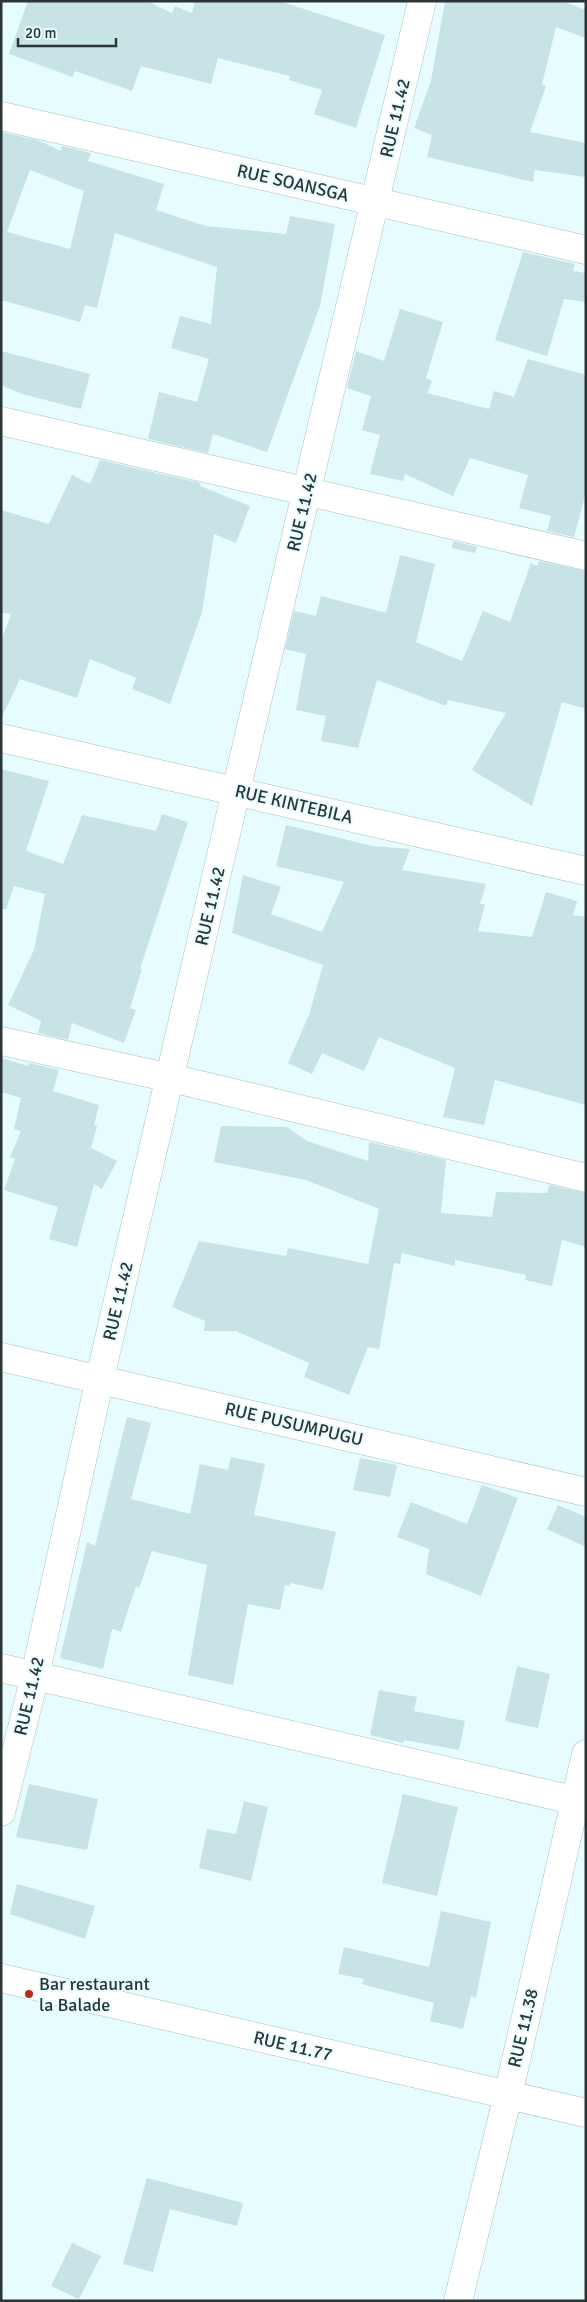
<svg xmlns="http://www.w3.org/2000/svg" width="587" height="2302" font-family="Signika,sans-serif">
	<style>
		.building { fill: #c8e3e6; fill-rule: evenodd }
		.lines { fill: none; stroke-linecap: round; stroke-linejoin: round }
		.street-casing { stroke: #a6bfc2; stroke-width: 29 }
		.street { stroke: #fff; stroke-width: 28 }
		.poi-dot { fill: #b82c15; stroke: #e7fcff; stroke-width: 2 }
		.labels { text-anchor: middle; stroke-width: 4; stroke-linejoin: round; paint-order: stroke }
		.street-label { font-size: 18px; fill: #2b3536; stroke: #e7fcff }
		.poi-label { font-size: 18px; fill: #2b3536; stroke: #e7fcff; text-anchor: start }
	</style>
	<rect width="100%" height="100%" fill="#e7fcff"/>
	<g class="building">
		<polygon points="28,1 147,1 172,13 175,6 192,13 195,1 279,1 385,35 356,128 314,114 322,90 289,80 290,76 218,58 211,84 141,66 132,91 75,71 73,77 9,54"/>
		<polygon points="445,1 562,1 586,10 586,38 556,27 542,84 546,86 530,132 586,143 586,177 535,170 533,182 427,157 432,135 414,128 431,81"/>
		<path d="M1,132L37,140L61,151L62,146L91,153L88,161L164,184L156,210L206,226L286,234L290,216L335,224L320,306L267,452L213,434L208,453L148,439L159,392L197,402L209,359L171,348L180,316L211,324L217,267L115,233L97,308L85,305L80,322L1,300ZM30,170L84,191L70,249L7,232Z"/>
		<polygon points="523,252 575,264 573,271 586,273 586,302 564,299 547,356 495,340"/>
		<polygon points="400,309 443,322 426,378 432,381 427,393 489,409 494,391 514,397 528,359 586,375 586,492 574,537 547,531 551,516 519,508 528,475 470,458 453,496 405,474 403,481 370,474 380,435 362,430 371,396 347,388 356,351 384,361"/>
		<polygon points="1,351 90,374 81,409 22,394 1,385"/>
		<polygon points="100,460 201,483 200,486 250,506 236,543 214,534 202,612 170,704 132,689 136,678 90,659 77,698 20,679 1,719 1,642 11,614 1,613 1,510 49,524 72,475 90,484"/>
		<polygon points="453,541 477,547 475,553 452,548"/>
		<polygon points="400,555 435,564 416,642 462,661 483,611 510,622 531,563 537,566 539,561 586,571 586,709 562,702 532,806 472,770 506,713 448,700 446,706 377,680 358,748 321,741 326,716 296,710 306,654 285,649 294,611 316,616 321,596 386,613"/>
		<polygon points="1,769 49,781 26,851 63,864 82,815 156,831 162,814 188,822 140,969 142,969 130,1008 136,1010 124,1043 72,1023 68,1040 38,1033 41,1021 8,1005 34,950 45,894 14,886 6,909 1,909"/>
		<polygon points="286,825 373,846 410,849 402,870 486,884 480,904 485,904 478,931 532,937 546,892 577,901 573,915 586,917 586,1105 495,1080 484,1125 443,1117 455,1068 379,1037 364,1071 322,1053 312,1074 288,1063 309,1015 323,965 232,933 243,875 281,887 271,914 322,932 344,882 276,866"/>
		<polygon points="1,1058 28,1066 29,1063 59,1070 53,1091 99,1105 94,1125 97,1126 91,1148 117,1161 102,1189 94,1184 77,1247 49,1239 58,1207 4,1190 15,1159 10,1157 21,1131 14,1129 21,1098 1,1092"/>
		<polygon points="221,1126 287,1127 307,1141 368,1161 369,1142 446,1160 441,1213 492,1217 496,1192 547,1193 549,1185 586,1193 586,1247 562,1240 552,1286 525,1280 526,1275 455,1260 455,1266 402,1253 400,1264 394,1263 379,1349 368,1347 349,1395 304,1377 309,1363 236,1331 204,1331 205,1321 172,1307 199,1241 286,1256 288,1248 368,1264 379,1209 306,1180 214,1162"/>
		<polygon points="127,1417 151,1423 131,1499 190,1514 200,1464 228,1470 231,1457 265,1464 254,1515 336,1532 323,1590 290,1583 290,1586 285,1585 280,1610 248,1604 233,1685 188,1675 207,1565 152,1551 139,1588 136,1586 121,1632 112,1629 103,1669 60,1658 87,1542 95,1546"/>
		<polygon points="360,1458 397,1465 390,1497 353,1490"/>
		<polygon points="482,1485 518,1498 481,1596 426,1574 429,1549 397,1537 411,1502 467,1524"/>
		<polygon points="558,1505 586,1517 586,1547 547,1529"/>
		<polygon points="517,1666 550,1674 538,1728 505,1721"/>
		<polygon points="379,1690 417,1697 414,1711 465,1721 459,1750 404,1740 403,1743 370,1735"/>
		<polygon points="29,1784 98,1799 87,1850 16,1837"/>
		<polygon points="403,1794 458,1807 437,1896 382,1883"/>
		<polygon points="244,1801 268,1807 251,1881 199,1868 207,1829 236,1834"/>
		<polygon points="17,1884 95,1906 85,1939 10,1914"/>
		<polygon points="441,1911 491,1922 476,1998 471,1996 463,2029 430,2021 434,2003 362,1984 364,1979 338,1974 344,1947 429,1967"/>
		<polygon points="147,2178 243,2203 237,2226 170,2209 153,2272 123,2264"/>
		<polygon points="72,2243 101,2256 79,2299 51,2286"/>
	</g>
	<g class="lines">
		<defs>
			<g id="street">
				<polyline points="1,116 586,250"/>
				<polyline points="1,421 586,556"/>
				<polyline points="1,738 586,871"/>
				<polyline points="1,1041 171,1078 586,1178"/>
				<polyline points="1,1357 586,1492"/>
				<polyline points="1,1668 586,1803"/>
				<polyline points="1,1812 35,1676 100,1378 236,791 422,1"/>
				<polyline points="1,1978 586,2113"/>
				<polyline points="458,2301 508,2095 586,1754"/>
			</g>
		</defs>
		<use href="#street" class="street-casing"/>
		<use href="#street" class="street"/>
	</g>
	<circle class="poi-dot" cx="29" cy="1994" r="5"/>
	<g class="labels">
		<g class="street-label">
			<text transform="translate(395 118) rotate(-77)" y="6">RUE 11.42</text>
			<text transform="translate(293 183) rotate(13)" y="6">RUE SOANSGA</text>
			<text transform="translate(302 512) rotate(-77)" y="6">RUE 11.42</text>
			<text transform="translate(294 804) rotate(13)" y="6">RUE KINTEBILA</text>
			<text transform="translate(210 906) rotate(-77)" y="6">RUE 11.42</text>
			<text transform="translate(118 1301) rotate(-77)" y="6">RUE 11.42</text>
			<text transform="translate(294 1424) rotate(13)" y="6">RUE PUSUMPUGU</text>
			<text transform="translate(29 1696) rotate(-77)" y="6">RUE 11.42</text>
			<text transform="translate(523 2028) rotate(-77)" y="6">RUE 11.38</text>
			<text transform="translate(293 2046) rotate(13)" y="6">RUE 11.77</text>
		</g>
		<g class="poi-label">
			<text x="39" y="1990">Bar restaurant<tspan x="39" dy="21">la Balade</tspan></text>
		</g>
	</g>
	<rect width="587" height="2302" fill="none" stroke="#2b3536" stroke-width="5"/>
	<path d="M18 38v8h98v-8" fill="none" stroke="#2b3536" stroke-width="2.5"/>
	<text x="25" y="38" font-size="15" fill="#2b3536" stroke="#e7fcff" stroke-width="4" paint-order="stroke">20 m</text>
</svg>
